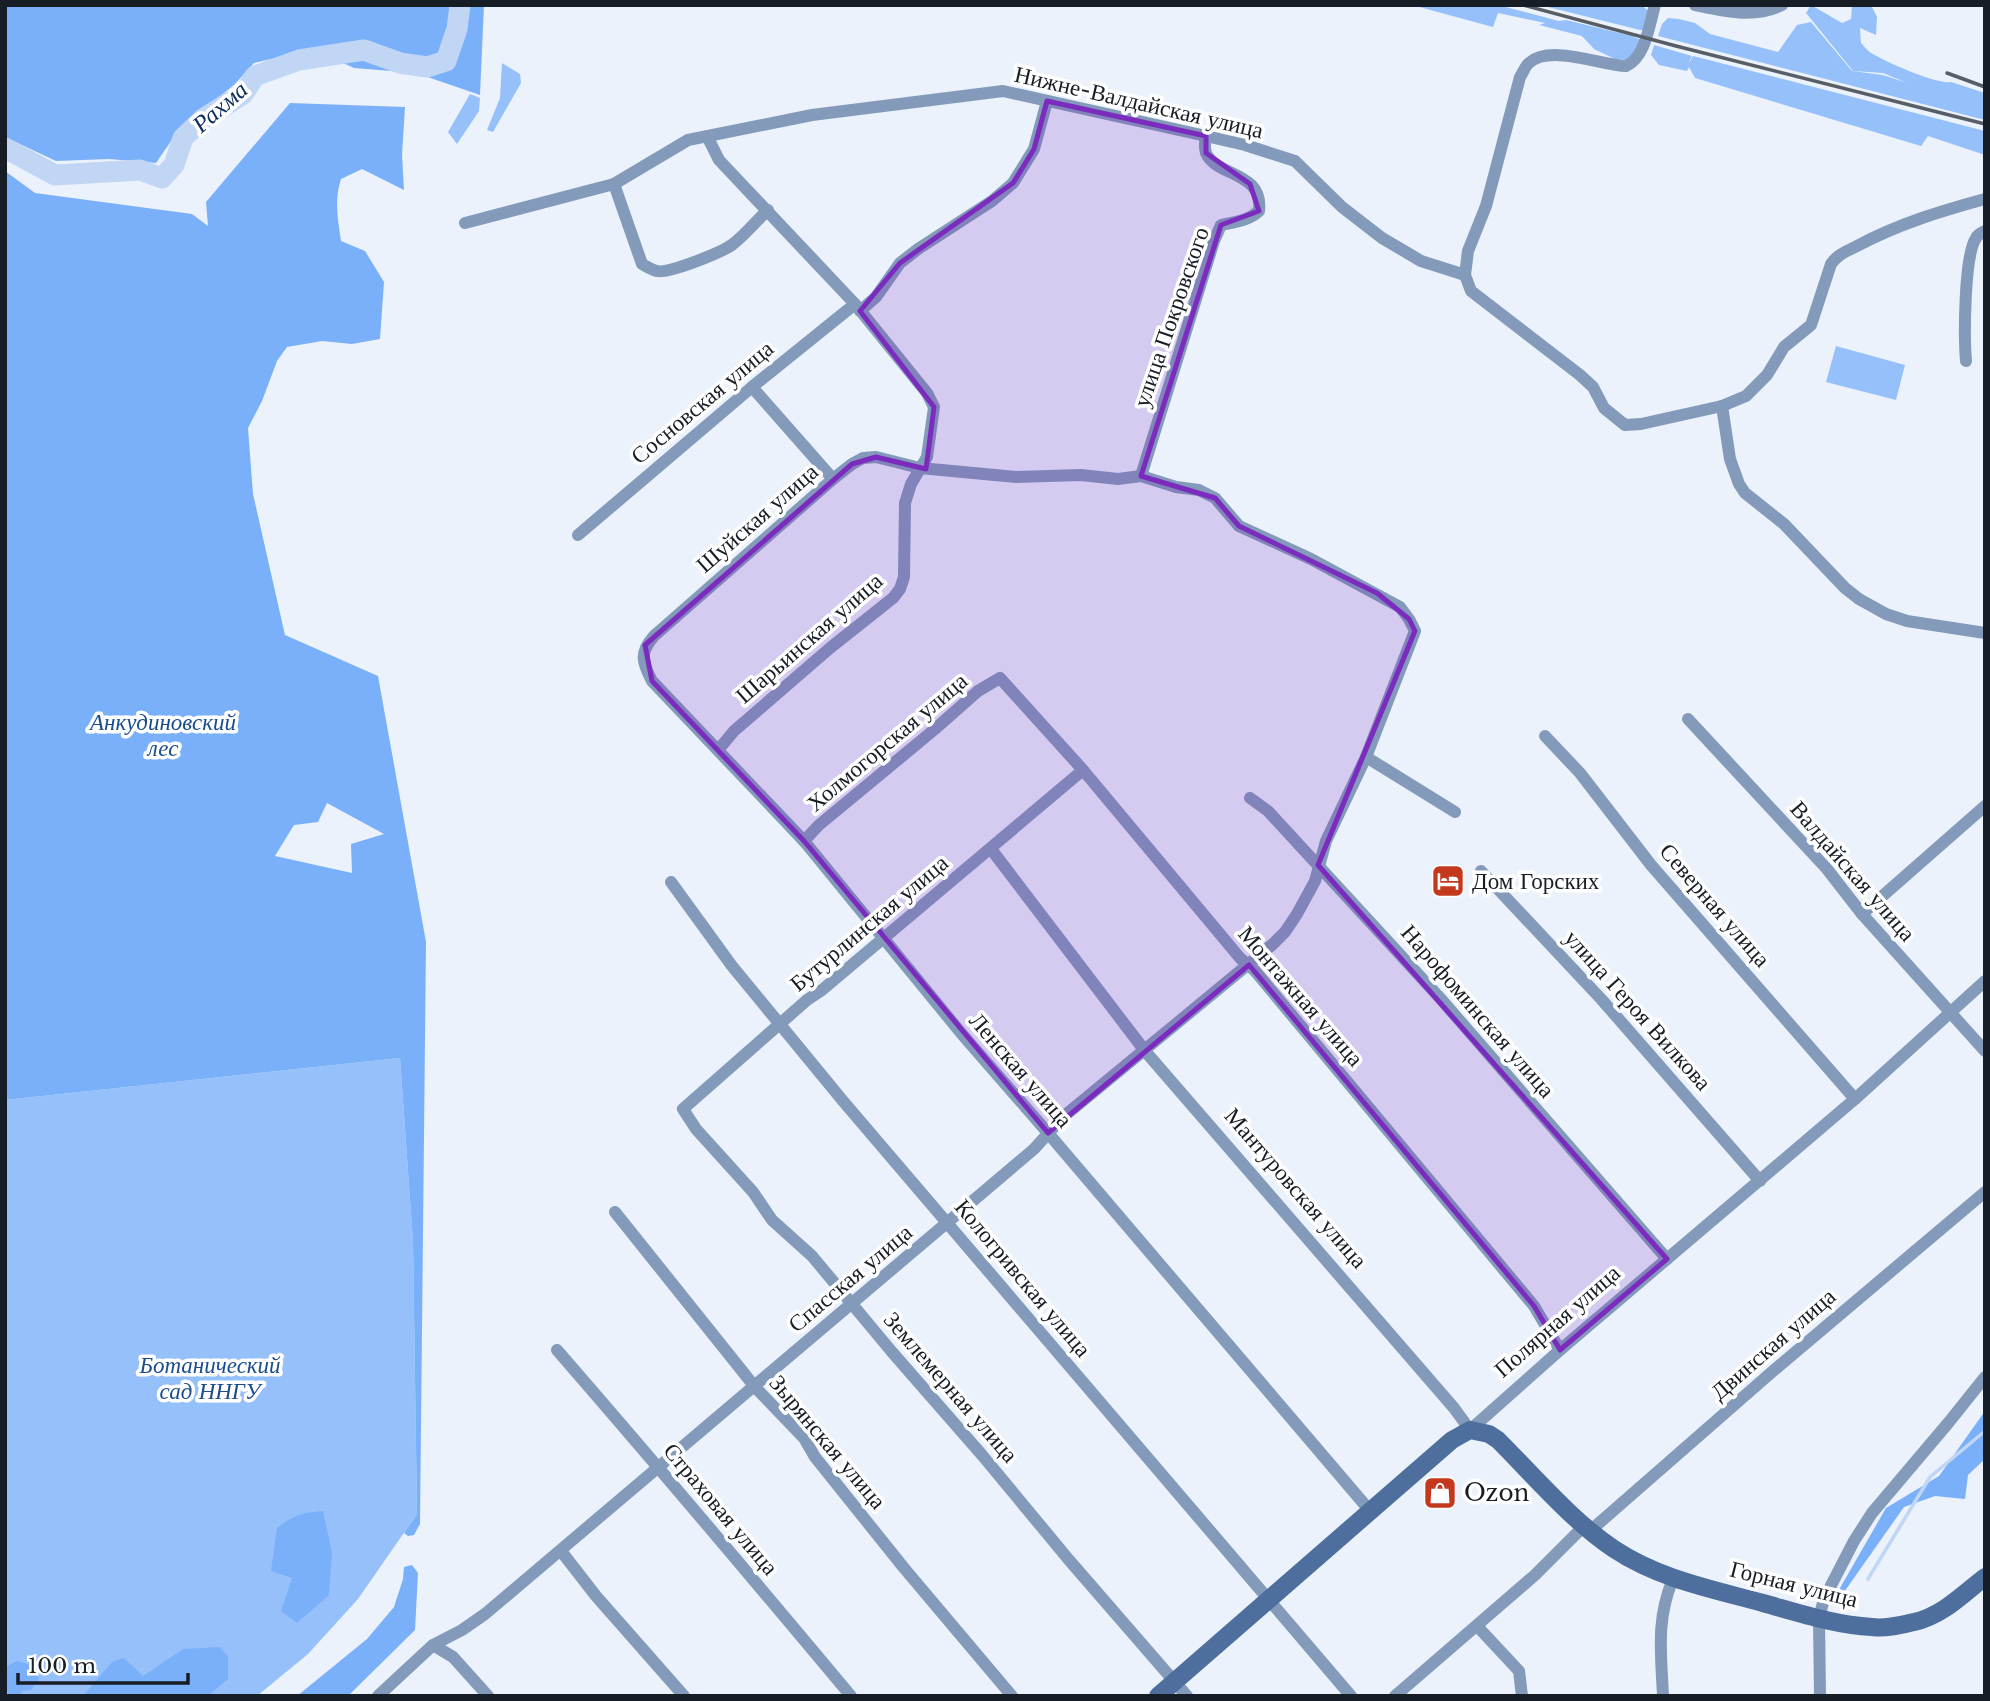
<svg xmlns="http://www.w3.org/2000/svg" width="1990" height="1701" font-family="'Libre Baskerville',serif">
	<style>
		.green { fill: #96c0fa }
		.forest { fill: #7ab0fa; fill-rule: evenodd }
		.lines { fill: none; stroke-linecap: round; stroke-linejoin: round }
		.stream { stroke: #c0d6f4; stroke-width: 3.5 }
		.river { stroke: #c0d6f4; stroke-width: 21 }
		.minor { stroke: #839aba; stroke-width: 12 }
		.secondary { stroke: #4e6f9d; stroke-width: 18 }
		.rail { stroke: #575e66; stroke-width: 3.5 }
		.marked { fill: #7b2cbf; fill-opacity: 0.2; stroke: #7b2cbf; stroke-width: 5; stroke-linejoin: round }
		.labels { text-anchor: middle; stroke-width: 7; stroke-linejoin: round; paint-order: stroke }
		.street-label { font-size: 23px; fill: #171d25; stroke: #fff }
		.park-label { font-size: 23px; font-style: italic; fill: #1a4c8e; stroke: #fff }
		.poi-label { font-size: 23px; fill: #171d25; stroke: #fff; text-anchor: start }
		.water-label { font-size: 24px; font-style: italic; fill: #0a2e5c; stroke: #fff }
	</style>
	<rect width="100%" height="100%" fill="#ebf2fc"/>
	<g class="green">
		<polygon points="1412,5 1498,5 1559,21 1566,20 1632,36 1641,40 1637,53 1628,60 1615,59 1594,49 1582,36 1539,25 1545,23 1498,13 1493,27"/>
		<polygon points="1540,5 1642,5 1649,12 1644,30 1640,30"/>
		<path d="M1811,5L1842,23L1851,19L1852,5H1871L1877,17L1876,35L1860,28L1861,43C1865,47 1868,52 1873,54C1886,62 1938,85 1951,82L1985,93V120L1658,36L1662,24L1668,18L1679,19L1695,23L1710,34L1778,52L1797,25L1811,22L1852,71L1883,75L1907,83L1883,73L1853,71L1806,13Z"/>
		<polygon points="1654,45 1692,56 1688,65 1693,56 1985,131 1985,155 1928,136 1921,146 1695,78 1689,67 1687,71 1659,65 1651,55"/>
		<polygon points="502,63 520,74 521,83 493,132 487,130 500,98"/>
		<polygon points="470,94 480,98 479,111 457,144 448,132"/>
		<polygon points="1836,346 1905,365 1896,400 1826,382"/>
		<polygon points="400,1058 413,1242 417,1514 358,1599 308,1654 257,1696 5,1696 5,1100"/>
	</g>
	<g class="forest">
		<polygon points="23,5 484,5 480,95 416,73 354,68 313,49 254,63 234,85 180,128 156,163 109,159 56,161 5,137 5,7"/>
		<path d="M290,103L405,107L402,155L404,190L362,169L341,179C334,200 338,220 341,241L365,251L384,282L380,339L352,344L322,341L287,347L277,361L262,401L248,428L253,494L285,635L378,676L426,942L420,1524L414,1535L408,1536L404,1533L417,1514L413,1242L400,1058L5,1100V171L35,193L192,214L208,226L206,202ZM327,803L384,834L351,844L352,873L275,856L294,825L318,822Z"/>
		<polygon points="1985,1411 1985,1459 1968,1475 1965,1499 1935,1496 1904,1507 1842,1595 1840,1588 1886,1508 1939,1476"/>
		<path d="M323,1511L332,1552L329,1595L297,1623L281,1611L292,1578L271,1571L277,1528C292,1516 303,1512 323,1511Z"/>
		<polygon points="412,1565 418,1573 415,1630 348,1696 297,1696 367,1639 394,1607 403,1579 404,1567"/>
		<polygon points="220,1647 228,1657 228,1679 208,1696 83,1696 112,1662 124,1658 143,1676 183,1649"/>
		<polygon points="17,1661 34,1666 39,1679 31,1690 22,1691 20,1696 9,1696 5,1686 5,1667"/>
	</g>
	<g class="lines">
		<polyline class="stream" points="1868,1579 1930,1477 1985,1431"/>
		<polyline class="river" points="5,148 55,175 140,170 162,178 174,165 183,138 203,119 243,94 255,76 299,60 364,50 400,63 427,67 446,61 457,29 460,5"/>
		<g class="minor">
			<path d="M1655,5C1649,25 1646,57 1626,66C1601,65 1549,44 1529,63C1525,66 1523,73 1520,77L1486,206L1468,251L1465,275L1471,291L1580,375L1593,387L1604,408L1625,425L1641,424L1722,406L1746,396L1767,375L1784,347L1811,325L1831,264C1838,254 1847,251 1857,246C1898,224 1941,211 1985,199"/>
			<path d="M1695,5C1724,11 1754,19 1782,5"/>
			<polyline points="707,136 719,160 855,304 927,393 934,407 927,457 911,484 905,503 904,577 900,589 893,598 830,648 734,731 719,749"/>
			<path d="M614,184L642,264C646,266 652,270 657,271C668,274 723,252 733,244C745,235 756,221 768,210"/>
			<polyline points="465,223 614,184 688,140 812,115 1003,91 1206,136 1245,145 1295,161 1342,207 1382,238 1421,261 1465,275"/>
			<polyline points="860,311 876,297 900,263 918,249 992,201 1013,183 1034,149 1047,101"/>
			<path d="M1966,361C1964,337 1964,256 1976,238C1978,234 1981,233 1985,231"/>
			<polyline points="752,387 833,479"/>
			<polyline points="1722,406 1730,459 1739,484 1745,493 1784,524 1845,588 1859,599 1886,614 1907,621 1985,633"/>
			<path d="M1141,476L1214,241L1221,225C1235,222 1248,221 1259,211C1264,171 1216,177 1206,153C1204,147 1205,141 1206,136"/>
			<polyline points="578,535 752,387 855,304"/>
			<polyline points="1688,719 1827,869 1862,914 1985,1051"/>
			<polyline points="1545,736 1580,773 1651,865 1855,1099"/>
			<polyline points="1366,757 1455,812"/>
			<polyline points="1083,770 822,990 807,1000 683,1109 696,1129 753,1192 772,1220 812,1256 892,1352 982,1455 1069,1560 1187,1696"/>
			<polyline points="1250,798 1268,811 1440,998 1667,1259"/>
			<polyline points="804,841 819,825 935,729 978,691 1000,678 1083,770 1240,958 1255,971 1534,1306 1560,1350"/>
			<polyline points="991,849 1145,1051 1454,1408 1470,1430 1560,1350 1855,1099 1985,981"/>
			<polyline points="1481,871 1602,1000 1760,1181"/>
			<polyline points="671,882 732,966 843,1101 1351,1696"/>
			<polyline points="1862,914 1985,806"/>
			<polyline points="615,1212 755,1387 804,1438 815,1457 904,1568 1012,1696"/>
			<path d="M557,1350C656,1464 754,1580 851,1696"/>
			<polyline points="1590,1531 1773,1371 1985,1192"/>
			<polyline points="561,1551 596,1596 684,1696"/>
			<polyline points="1477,1626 1519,1671 1522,1696"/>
			<polyline points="433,1645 453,1657 488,1696"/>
			<path d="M378,1696L433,1645L462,1630L485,1614L1034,1149L1063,1117L1273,944L1285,932L1297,914L1315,881L1326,841L1366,757L1415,631L1409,619L1400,607L1311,559L1239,526L1215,498L1199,490L1176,487L1141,476L1118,479L1081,475L1016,477L920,468L876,457L863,458L852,464L833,479L654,636C639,653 642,662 652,681L804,841L961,1033L1048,1133L1371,1512"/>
			<polyline points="1395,1696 1535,1575 1584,1526"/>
			<path d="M1663,1696C1661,1653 1656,1619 1673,1579"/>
			<polyline points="1820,1696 1819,1618 1824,1599 1854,1541 1872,1513 1949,1422 1985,1377"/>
		</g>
		<path class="secondary" d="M1158,1696L1452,1440L1470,1430L1489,1434L1498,1440C1534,1476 1572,1521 1614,1549C1659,1579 1712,1589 1763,1603C1799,1613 1835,1625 1872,1627C1886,1629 1901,1625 1914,1622C1942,1616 1963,1594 1985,1577"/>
		<g class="rail">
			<polyline points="1523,5 1676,46 1985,124"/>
			<polyline points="1947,73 1985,87"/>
		</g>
	</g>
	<path class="marked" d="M1047,101L1206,136V153L1250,184L1259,211L1221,225L1141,476L1215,498L1239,526L1377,593L1409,619L1415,631L1318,865L1667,1259L1560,1350L1534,1306L1249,965L1048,1133L804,841L652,681L645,645L852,464L876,457L926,469L934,407L860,311L900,263L1013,183L1034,149Z"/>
	<defs>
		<symbol id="hotel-square" viewBox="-11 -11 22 22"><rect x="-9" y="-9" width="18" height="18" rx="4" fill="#c4391e" stroke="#fff"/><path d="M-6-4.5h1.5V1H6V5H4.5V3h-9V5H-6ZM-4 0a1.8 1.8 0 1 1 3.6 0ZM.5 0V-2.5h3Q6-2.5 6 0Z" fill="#fff"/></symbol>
		<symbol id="shop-square" viewBox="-11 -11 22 22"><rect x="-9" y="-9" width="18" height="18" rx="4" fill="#c4391e" stroke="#fff"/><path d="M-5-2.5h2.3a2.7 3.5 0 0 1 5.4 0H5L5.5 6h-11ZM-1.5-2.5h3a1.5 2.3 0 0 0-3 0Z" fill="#fff"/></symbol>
	</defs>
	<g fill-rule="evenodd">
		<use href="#hotel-square" x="1429" y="862" width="38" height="38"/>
		<use href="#shop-square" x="1421" y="1474" width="38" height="38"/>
	</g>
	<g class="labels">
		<g class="street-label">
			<text transform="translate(1139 102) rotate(13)" y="8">Нижне-Валдайская улица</text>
			<text transform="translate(1171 317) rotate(-71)" y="8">улица Покровского</text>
			<text transform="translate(702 402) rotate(-40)" y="8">Сосновская улица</text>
			<text transform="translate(757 518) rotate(-41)" y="8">Шуйская улица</text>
			<text transform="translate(809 638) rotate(-41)" y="8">Шарьинская улица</text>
			<text transform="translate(887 742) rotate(-40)" y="8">Холмогорская улица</text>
			<text transform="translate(1853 871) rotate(49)" y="8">Валдайская улица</text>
			<text transform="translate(1715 905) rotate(49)" y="8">Северная улица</text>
			<text transform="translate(869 923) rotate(-40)" y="8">Бутурлинская улица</text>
			<text transform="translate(1301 996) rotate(49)" y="8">Монтажная улица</text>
			<text transform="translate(1638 1010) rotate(48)" y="8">улица Героя Вилкова</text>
			<text transform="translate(1478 1011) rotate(49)" y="8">Нарофоминская улица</text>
			<text transform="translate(1021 1070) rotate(49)" y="8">Ленская улица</text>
			<text transform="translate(1296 1188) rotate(49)" y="8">Мантуровская улица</text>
			<text transform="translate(850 1278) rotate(-40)" y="8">Спасская улица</text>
			<text transform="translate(1023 1278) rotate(50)" y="8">Кологривская улица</text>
			<text transform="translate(1557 1321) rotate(-41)" y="8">Полярная улица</text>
			<text transform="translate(1773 1344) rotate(-41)" y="8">Двинская улица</text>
			<text transform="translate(951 1387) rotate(49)" y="8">Землемерная улица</text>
			<text transform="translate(828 1442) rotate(50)" y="8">Зырянская улица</text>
			<text transform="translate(721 1509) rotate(50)" y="8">Страховая улица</text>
			<text transform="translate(1794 1584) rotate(14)" y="8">Горная улица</text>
		</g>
		<g class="park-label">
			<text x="163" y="730">Анкудиновский<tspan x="163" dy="26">лес</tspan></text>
			<text x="210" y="1373">Ботанический<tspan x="210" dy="26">сад ННГУ</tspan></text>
		</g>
		<g class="poi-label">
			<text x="1472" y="889">Дом Горских</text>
			<text x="1464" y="1501">Ozon</text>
		</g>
		<g class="water-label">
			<text transform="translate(220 107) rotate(-41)" y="8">Рахма</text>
		</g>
	</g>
	<rect width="1990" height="1701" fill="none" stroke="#171d25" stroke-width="14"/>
	<path d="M18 1673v10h170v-10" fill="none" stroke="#171d25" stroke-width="3.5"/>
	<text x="28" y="1673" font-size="21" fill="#171d25" stroke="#ffffff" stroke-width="5" paint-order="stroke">100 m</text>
</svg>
